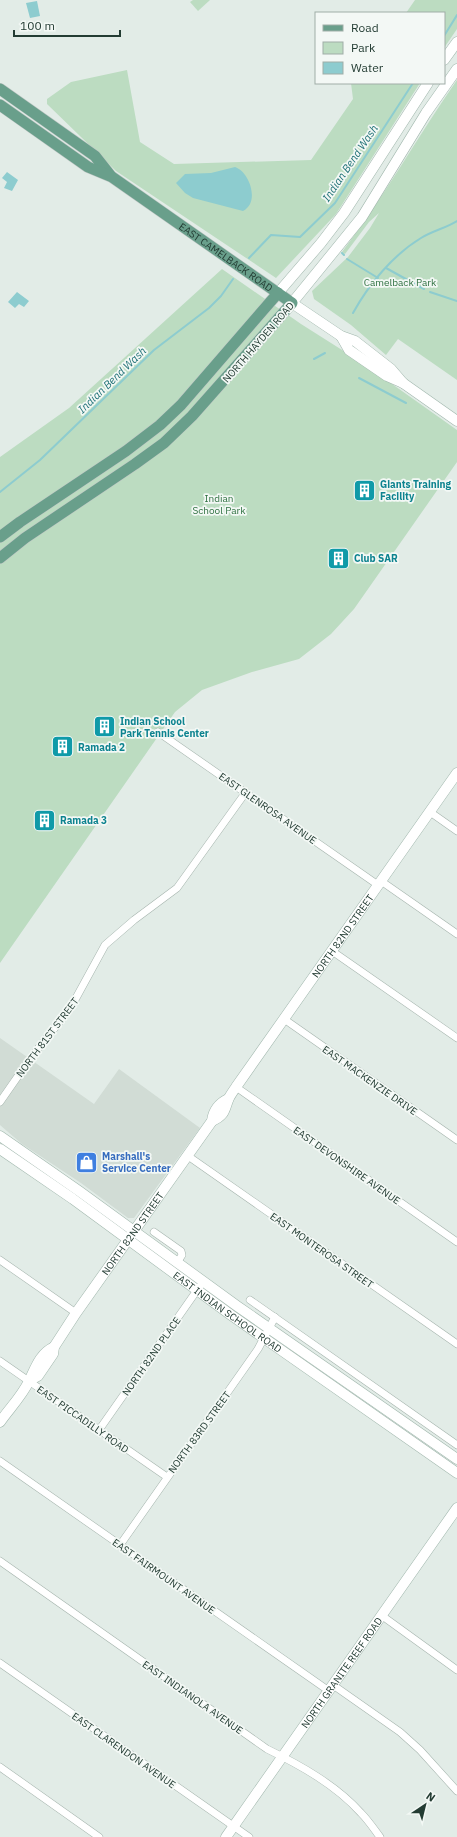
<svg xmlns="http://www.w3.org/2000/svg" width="457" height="1837" font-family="'IBM Plex Sans',sans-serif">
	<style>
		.built { fill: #d1dcd5 }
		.green { fill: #bcdcc1 }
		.water { fill: #8dcccf }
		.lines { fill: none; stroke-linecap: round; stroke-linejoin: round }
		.stream { stroke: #8dcccf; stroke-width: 2 }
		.street-casing { stroke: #a5b4ad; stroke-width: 8 }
		.secondary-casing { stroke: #a1b7ad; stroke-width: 11 }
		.primary-casing { stroke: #c1c8c6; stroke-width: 12 }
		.street { stroke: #fff; stroke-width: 7 }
		.secondary { stroke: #fff; stroke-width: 10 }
		.primary { stroke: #699f8b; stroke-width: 11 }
		.labels { text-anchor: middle; stroke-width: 3.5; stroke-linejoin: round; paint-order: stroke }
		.street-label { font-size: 10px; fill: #233c33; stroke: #f3f8f5 }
		.park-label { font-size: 10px; fill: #2f7141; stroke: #f3f8f5 }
		.culture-label { font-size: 10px; font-weight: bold; fill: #0d838f; stroke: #f3f8f5; text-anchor: start }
		.shop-label { font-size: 10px; font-weight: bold; fill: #366cbe; stroke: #f3f8f5; text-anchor: start }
		.water-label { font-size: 11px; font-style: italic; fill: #1f7176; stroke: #f3f8f5 }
	</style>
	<rect width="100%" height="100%" fill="#e2ece7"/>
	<polygon class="built" points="0,1038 94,1104 119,1069 200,1128 134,1218 128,1218 81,1183 22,1144 0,1125"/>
	<g class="green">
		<polygon points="193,0 210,0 198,11 190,2"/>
		<polygon points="415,0 457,0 457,29 444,48 444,13 406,13"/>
		<polygon points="127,70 140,142 174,164 311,160 353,99 351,83 420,83 336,214 276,278 116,171 47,104 47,99 71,82"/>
		<path d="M457,80V380L398,339L386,355L351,325L314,299L312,291L348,257L370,228L379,213L369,222L345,254L342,252C384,197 418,136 457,80Z"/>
		<polygon points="222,269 301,324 361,362 457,430 457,462 354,609 331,634 299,659 252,672 202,690 175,712 0,963 0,457 69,408"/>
	</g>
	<g class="water">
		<polygon points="37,1 40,16 30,18 26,3"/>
		<path d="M235,167C250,172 260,203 243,211L193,198L185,193L176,183L185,174L211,173Z"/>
		<polygon points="7,172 18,180 12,191 4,188 7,182 2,178"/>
		<polygon points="17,292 29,301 24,307 19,304 15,308 8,302"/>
	</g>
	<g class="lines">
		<g class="stream">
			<polyline points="444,36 457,15"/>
			<polyline points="342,253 344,255"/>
			<polyline points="249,258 271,235 300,237 335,203 413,83"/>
			<polyline points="347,259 378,278"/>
			<polyline points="386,268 424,289"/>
			<polyline points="430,292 457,301"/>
			<path d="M353,313C369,284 393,255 421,238C432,231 446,228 457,221"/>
			<polyline points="314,359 325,353"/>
			<polyline points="359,378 406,403"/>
			<polyline points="0,492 40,460 154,350 209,308 221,296 233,279"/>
		</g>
		<defs>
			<g id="street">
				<polyline points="158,732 378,885"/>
				<polyline points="430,812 457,831"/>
				<polyline points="381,881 457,934"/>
				<polyline points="332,951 457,1038"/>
				<polyline points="284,1019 457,1140"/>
				<polyline points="236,1087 457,1242"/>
				<polyline points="0,1102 32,1056 70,1009 105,945 134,920 177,888 246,792"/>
				<polyline points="188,1156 457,1344"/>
				<polyline points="154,1232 181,1251 182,1255 177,1263"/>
				<polyline points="0,1260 76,1313"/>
				<polyline points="250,1300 457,1445"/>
				<polyline points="0,1361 167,1477"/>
				<polyline points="99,1430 200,1286"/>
				<polyline points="0,1461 329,1691"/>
				<polyline points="120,1545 258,1349 275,1317"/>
				<path d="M0,1561L267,1749C300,1765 336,1785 361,1813C368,1820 374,1829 380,1837"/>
				<polyline points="381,1615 457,1670"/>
				<polyline points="0,1663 249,1837"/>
				<polyline points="333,1685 400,1732 420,1750 457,1791"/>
				<polyline points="0,1767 99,1837"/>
			</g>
			<g id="secondary">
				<polyline points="444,60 457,42"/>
				<polyline points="278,293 321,243 344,213 428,83"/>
				<polyline points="341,336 349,350 387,376 403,383 457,421"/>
				<polyline points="403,383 391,369 355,341 341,336 292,303 362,217 426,113 457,69"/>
				<path id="s1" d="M212,1121C226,1115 224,1109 229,1098C231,1094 234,1090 236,1087L457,773"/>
				<polyline points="0,1136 79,1191 237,1306 457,1459"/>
				<path id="s2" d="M0,1149L73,1199L231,1315L457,1473"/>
				<path id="s3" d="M29,1381L38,1376L53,1354L54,1347L76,1313L212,1121C213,1111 219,1103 228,1099"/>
				<path d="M0,1422C9,1409 22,1396 29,1381C35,1369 40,1353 54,1347"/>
				<path id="s4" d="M226,1837L457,1508"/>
			</g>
			<g id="primary">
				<polyline points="0,89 95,156 110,175"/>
				<path id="s5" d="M0,105L88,167L112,177L292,303L192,416L164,443L135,464L25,538L0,558"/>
				<polyline points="0,537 20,522 126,451 160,425 181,405 278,293"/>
			</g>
		</defs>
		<use href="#street" class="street-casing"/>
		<use href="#secondary" class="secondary-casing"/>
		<use href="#primary" class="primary-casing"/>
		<use href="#street" class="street"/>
		<use href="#secondary" class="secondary"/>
		<use href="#primary" class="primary"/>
	</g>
	<defs>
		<symbol id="building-square" viewBox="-11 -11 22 22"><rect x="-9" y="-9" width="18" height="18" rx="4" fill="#0f9aa8" stroke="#f3f8f5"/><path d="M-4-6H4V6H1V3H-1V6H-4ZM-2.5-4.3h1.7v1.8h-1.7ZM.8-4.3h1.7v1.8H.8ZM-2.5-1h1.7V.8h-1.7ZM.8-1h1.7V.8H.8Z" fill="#fff"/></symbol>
		<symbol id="shop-square" viewBox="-11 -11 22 22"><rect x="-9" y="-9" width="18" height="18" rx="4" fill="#3f7fe0" stroke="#f3f8f5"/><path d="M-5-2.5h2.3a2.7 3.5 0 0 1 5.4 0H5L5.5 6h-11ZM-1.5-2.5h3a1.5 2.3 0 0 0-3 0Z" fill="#fff"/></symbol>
	</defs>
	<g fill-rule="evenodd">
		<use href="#building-square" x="352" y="478" width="25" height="25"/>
		<use href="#building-square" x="326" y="546" width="25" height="25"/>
		<use href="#building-square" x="92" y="714" width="25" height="25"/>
		<use href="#building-square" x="50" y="734" width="25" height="25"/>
		<use href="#building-square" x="32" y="808" width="25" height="25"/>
		<use href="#shop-square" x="74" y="1150" width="25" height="25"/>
	</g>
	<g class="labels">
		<g class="street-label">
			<text dy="4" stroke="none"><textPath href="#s5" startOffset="273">EAST CAMELBACK ROAD</textPath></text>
			<text transform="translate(258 342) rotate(-49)" y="4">NORTH HAYDEN ROAD</text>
			<text transform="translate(268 808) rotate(35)" y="4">EAST GLENROSA AVENUE</text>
			<text dy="4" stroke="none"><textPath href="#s1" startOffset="228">NORTH 82ND STREET</textPath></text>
			<text transform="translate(47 1037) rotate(-53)" y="4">NORTH 81ST STREET</text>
			<text transform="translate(370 1080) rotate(35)" y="4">EAST MACKENZIE DRIVE</text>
			<text transform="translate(347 1165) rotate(35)" y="4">EAST DEVONSHIRE AVENUE</text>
			<text dy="4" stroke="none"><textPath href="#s3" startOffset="182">NORTH 82ND STREET</textPath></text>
			<text transform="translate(322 1250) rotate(35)" y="4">EAST MONTEROSA STREET</text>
			<text dy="4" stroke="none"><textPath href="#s2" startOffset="280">EAST INDIAN SCHOOL ROAD</textPath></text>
			<text transform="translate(151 1356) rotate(-55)" y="4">NORTH 82ND PLACE</text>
			<text transform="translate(83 1419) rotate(35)" y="4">EAST PICCADILLY ROAD</text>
			<text transform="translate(199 1432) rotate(-54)" y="4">NORTH 83RD STREET</text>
			<text transform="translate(164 1576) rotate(35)" y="4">EAST FAIRMOUNT AVENUE</text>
			<text dy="4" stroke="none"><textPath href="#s4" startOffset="201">NORTH GRANITE REEF ROAD</textPath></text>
			<text transform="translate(193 1697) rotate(35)" y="4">EAST INDIANOLA AVENUE</text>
			<text transform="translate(124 1750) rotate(35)" y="4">EAST CLARENDON AVENUE</text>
		</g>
		<g class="park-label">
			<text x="400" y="286">Camelback Park</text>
			<text x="219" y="502">Indian<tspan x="219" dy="12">School Park</tspan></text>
		</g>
		<g class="culture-label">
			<text x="380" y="488">Giants Training<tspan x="380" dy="12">Facility</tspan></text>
			<text x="354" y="562">Club SAR</text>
			<text x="120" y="725">Indian School<tspan x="120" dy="12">Park Tennis Center</tspan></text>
			<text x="78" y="751">Ramada 2</text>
			<text x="60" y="824">Ramada 3</text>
		</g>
		<g class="shop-label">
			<text x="102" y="1160">Marshall's<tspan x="102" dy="12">Service Center</tspan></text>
		</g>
		<g class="water-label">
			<text transform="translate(350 163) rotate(-56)" y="4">Indian Bend Wash</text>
			<text transform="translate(112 380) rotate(-44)" y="4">Indian Bend Wash</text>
		</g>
	</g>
	<rect x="315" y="12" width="130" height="72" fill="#f3f8f5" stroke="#a0ada7"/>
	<rect x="323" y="25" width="20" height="6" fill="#699f8b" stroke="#a0ada7"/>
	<text x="351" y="32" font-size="12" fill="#233c33">Road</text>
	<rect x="323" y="42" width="20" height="12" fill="#bcdcc1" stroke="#a0ada7"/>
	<text x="351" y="52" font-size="12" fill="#233c33">Park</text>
	<rect x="323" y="62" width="20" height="12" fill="#8dcccf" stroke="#a0ada7"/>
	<text x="351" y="72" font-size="12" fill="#233c33">Water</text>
	<g transform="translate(425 1805) rotate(35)" stroke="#f3f8f5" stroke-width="3" paint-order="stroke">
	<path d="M0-3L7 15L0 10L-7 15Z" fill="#233c33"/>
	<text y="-6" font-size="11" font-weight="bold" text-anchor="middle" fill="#233c33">N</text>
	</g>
	<path d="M14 30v6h106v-6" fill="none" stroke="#233c33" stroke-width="2"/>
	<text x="20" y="30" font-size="12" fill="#233c33" stroke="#f3f8f5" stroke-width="3" paint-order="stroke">100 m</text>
</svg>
